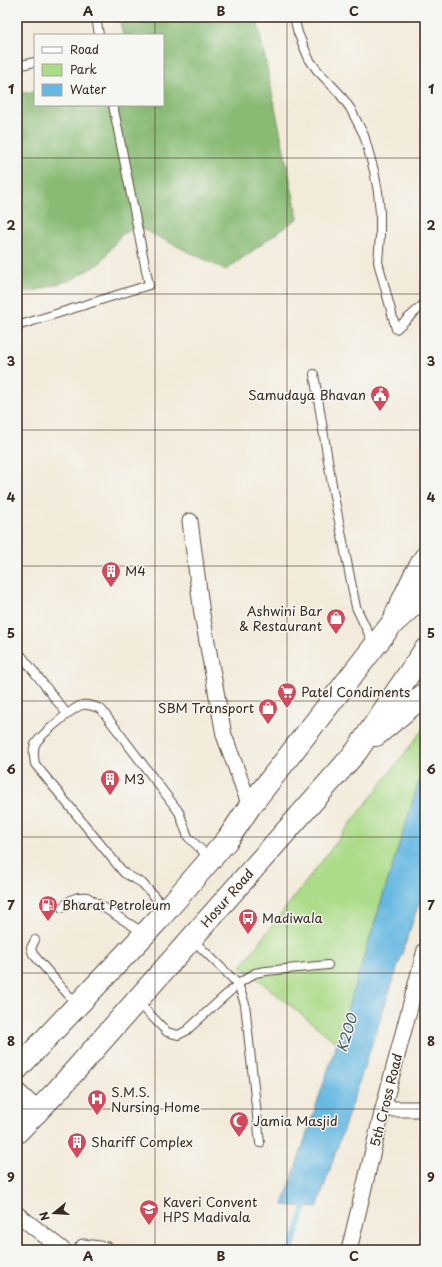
<svg xmlns="http://www.w3.org/2000/svg" width="442" height="1267" font-family="'Playpen Sans',sans-serif">
	<style>
		.green { fill: #acdb89; stroke: #748254 }
		.forest { fill: #89bb75; stroke: #62724a }
		.water { fill: #65b8e1; stroke: #507180 }
		.lines { fill: none; stroke-linecap: round; stroke-linejoin: round }
		.stream { stroke: #65b8e1; stroke-width: 5.5 }
		.service-casing { stroke: #57473a; stroke-width: 10 }
		.minor-casing { stroke: #57473a; stroke-width: 17 }
		.primary-casing { stroke: #57473a; stroke-width: 24 }
		.trunk-casing { stroke: #57473a; stroke-width: 24 }
		.service { stroke: #fff; stroke-width: 8 }
		.minor { stroke: #fff; stroke-width: 15 }
		.primary { stroke: #fff; stroke-width: 22 }
		.trunk { stroke: #fff; stroke-width: 22 }
		.grid { fill: none; stroke: #3b2a1e; stroke-width: 1; stroke-opacity: 0.55 }
		.labels { text-anchor: middle; stroke-width: 3; stroke-linejoin: round; paint-order: stroke }
		.poi-label { font-size: 13px; fill: #3b2a1e; stroke: #f6f6f2; text-anchor: start }
		.street-label { font-size: 13px; fill: #3b2a1e; stroke: #f6f6f2 }
		.water-label { font-size: 14px; font-style: italic; fill: #485558; stroke: #f6f6f2 }
		.neatline { fill: none; stroke: #3b2a1e; stroke-width: 1.5 }
		.grid-label { font-size: 13px; text-anchor: middle; font-weight: bold; fill: #3b2a1e }
	</style>
	<rect width="100%" height="100%" fill="#f6f6f2"/>
	<filter id="ink" filterUnits="userSpaceOnUse"><feTurbulence type="fractalNoise" baseFrequency=".025" numOctaves="2"/><feDisplacementMap in="SourceGraphic" scale="8" xChannelSelector="R" yChannelSelector="G"/><feConvolveMatrix kernelMatrix="1 2 1 2 8 2 1 2 1" color-interpolation-filters="sRGB"/></filter>
	<filter id="wash" filterUnits="userSpaceOnUse"><feTurbulence type="fractalNoise" baseFrequency=".012" numOctaves="4" result="noise"/><feDisplacementMap in="SourceGraphic" scale="16" xChannelSelector="R" yChannelSelector="G"/><feGaussianBlur stdDeviation="0.9" result="paint"/><feColorMatrix in="noise" values="0 0 0 0 0 0 0 0 0 0 0 0 0 0 0 0 0 1.4 0 .05"/><feComposite in="paint" operator="in"/></filter>
	<g filter="url(#wash)">
		<rect width="100%" height="100%" fill="#f3ebda"/>
		<polygon class="green" points="425,727 425,762 337,1043 241,966"/>
		<polygon class="forest" points="119,17 257,17 257,20 298,218 226,270 136,226 120,236 100,263 71,280 38,290 17,293 17,93 35,92 35,105 163,105 163,35 123,35"/>
		<polygon class="water" points="425,762 425,885 317,1208 283,1205 337,1043"/>
		<g class="lines">
			<polyline class="stream" points="291,1250 307,1201"/>
		</g>
	</g>
	<g filter="url(#ink)">
		<g class="lines">
			<defs>
				<g id="service">
					<polyline points="96,17 99,35"/>
					<polyline points="294,17 298,33 309,59 317,70 339,93 350,108 364,135 374,171 378,192 380,213 380,237 378,262 396,329 425,303"/>
					<polyline points="17,66 35,62"/>
					<polyline points="17,326 149,285 113,105"/>
					<polyline points="314,374 333,491 356,607 374,645"/>
					<polyline points="17,650 67,714"/>
					<path d="M62,908C70,899 76,896 87,897L144,933"/>
					<path d="M166,909L142,883L124,873L35,764C34,757 32,749 36,743C41,735 74,707 82,705C89,704 95,707 101,709L179,812L188,837L210,858"/>
					<polyline points="192,939 238,984 245,1004 260,1143"/>
					<polyline points="35,940 31,948 33,954 77,1005"/>
					<polyline points="138,1002 167,1032 178,1035 186,1031 238,984 255,973 266,971 328,965"/>
				</g>
				<g id="minor">
					<polyline points="190,521 202,614 224,735 250,806"/>
					<polyline points="383,1109 425,1109"/>
					<polyline points="17,1214 63,1250"/>
					<polyline points="83,1250 83,1247 107,1250"/>
					<polyline points="349,1250 383,1109 425,950"/>
				</g>
				<polyline id="primary" points="17,1095 36,1113"/>
				<g id="trunk">
					<polyline points="396,615 415,575 425,558"/>
					<polyline points="376,735 425,694"/>
					<polyline points="17,1069 158,920 228,839 250,806 391,625 425,594"/>
					<polyline points="17,1132 57,1091 356,752 425,650"/>
				</g>
			</defs>
			<use href="#service" class="service-casing"/>
			<use href="#minor" class="minor-casing"/>
			<use href="#primary" class="primary-casing"/>
			<use href="#trunk" class="trunk-casing"/>
			<use href="#service" class="service"/>
			<use href="#minor" class="minor"/>
			<use href="#primary" class="primary"/>
			<use href="#trunk" class="trunk"/>
		</g>
	</g>
	<path class="grid" d="M155,17V35M287,17V1250M155,105V1250M17,158H425M17,294H425M17,430H425M17,566H425M17,701H425M17,837H425M17,973H425M17,1109H425"/>
	<defs>
		<symbol id="civic-pin" viewBox="-11 -11 22 30"><path d="M0 17L-7.5 6A9.5 9.5 0 1 1 7.5 6Z" fill="#d1495b" stroke="#f6f6f2"/><path d="M-.6-6.5H3V-4.5H.6V-3L4-1V1h2V6H-6V1h2V-1L-.6-3ZM-1.2 2.5V6h2.4V2.5Z" fill="#fff"/></symbol>
		<symbol id="building-pin" viewBox="-11 -11 22 30"><path d="M0 17L-7.5 6A9.5 9.5 0 1 1 7.5 6Z" fill="#d1495b" stroke="#f6f6f2"/><path d="M-4-6H4V6H1V3H-1V6H-4ZM-2.5-4.3h1.7v1.8h-1.7ZM.8-4.3h1.7v1.8H.8ZM-2.5-1h1.7V.8h-1.7ZM.8-1h1.7V.8H.8Z" fill="#fff"/></symbol>
		<symbol id="shop-pin" viewBox="-11 -11 22 30"><path d="M0 17L-7.5 6A9.5 9.5 0 1 1 7.5 6Z" fill="#d1495b" stroke="#f6f6f2"/><path d="M-5-2.5h2.3a2.7 3.5 0 0 1 5.4 0H5L5.5 6h-11ZM-1.5-2.5h3a1.5 2.3 0 0 0-3 0Z" fill="#fff"/></symbol>
		<symbol id="supermarket-pin" viewBox="-11 -11 22 30"><path d="M0 17L-7.5 6A9.5 9.5 0 1 1 7.5 6Z" fill="#d1495b" stroke="#f6f6f2"/><path d="M-6-5.5h2.5l.6 2H6L4.5 2H-2.5L-4.4-4H-6ZM-1.5 3.2a1.3 1.3 0 1 0 .1 0ZM3 3.2a1.3 1.3 0 1 0 .1 0Z" fill="#fff"/></symbol>
		<symbol id="fuel-pin" viewBox="-11 -11 22 30"><path d="M0 17L-7.5 6A9.5 9.5 0 1 1 7.5 6Z" fill="#d1495b" stroke="#f6f6f2"/><path d="M-5.5-6h7V0h2V4h1.3V-2.5L3-4.5l.8-.8L6-3V5H2.5V1h-1V6h-7ZM-4.2-4.7v3.2H.2V-4.7Z" fill="#fff"/></symbol>
		<symbol id="bus-pin" viewBox="-11 -11 22 30"><path d="M0 17L-7.5 6A9.5 9.5 0 1 1 7.5 6Z" fill="#d1495b" stroke="#f6f6f2"/><path d="M-5-6H5V4H4V6H2V4H-2V6H-4V4H-5ZM-3.5-4V0h7V-4ZM-3.5 1.2v1.5H-2V1.2ZM2 1.2v1.5H3.5V1.2Z" fill="#fff"/></symbol>
		<symbol id="hospital-pin" viewBox="-11 -11 22 30"><path d="M0 17L-7.5 6A9.5 9.5 0 1 1 7.5 6Z" fill="#d1495b" stroke="#f6f6f2"/><path d="M-5-5h3v3.5h4V-5h3V5h-3V1.5h-4V5h-3Z" fill="#fff"/></symbol>
		<symbol id="mosque-pin" viewBox="-11 -11 22 30"><path d="M0 17L-7.5 6A9.5 9.5 0 1 1 7.5 6Z" fill="#d1495b" stroke="#f6f6f2"/><path d="M3.5-4.9A6 6 0 1 0 3.5 4.9A5 5 0 1 1 3.5-4.9Z" fill="#fff"/></symbol>
		<symbol id="school-pin" viewBox="-11 -11 22 30"><path d="M0 17L-7.5 6A9.5 9.5 0 1 1 7.5 6Z" fill="#d1495b" stroke="#f6f6f2"/><path d="M0-5L7-2L0 1L-7-2ZM-4 1L0 2.5L4 1V4Q0 6-4 4Z" fill="#fff"/></symbol>
	</defs>
	<g fill-rule="evenodd">
		<use href="#civic-pin" x="369" y="384" width="22" height="30"/>
		<use href="#building-pin" x="100" y="560" width="22" height="30"/>
		<use href="#shop-pin" x="325" y="607" width="22" height="30"/>
		<use href="#supermarket-pin" x="276" y="681" width="22" height="30"/>
		<use href="#shop-pin" x="257" y="697" width="22" height="30"/>
		<use href="#building-pin" x="99" y="768" width="22" height="30"/>
		<use href="#fuel-pin" x="37" y="894" width="22" height="30"/>
		<use href="#bus-pin" x="237" y="907" width="22" height="30"/>
		<use href="#hospital-pin" x="86" y="1088" width="22" height="30"/>
		<use href="#mosque-pin" x="228" y="1110" width="22" height="30"/>
		<use href="#building-pin" x="66" y="1131" width="22" height="30"/>
		<use href="#school-pin" x="138" y="1198" width="22" height="30"/>
	</g>
	<g class="labels">
		<g class="poi-label">
			<text x="366" y="400" text-anchor="end">Samudaya Bhavan</text>
			<text x="125" y="576">M4</text>
			<text x="322" y="616" text-anchor="end">Ashwini Bar<tspan x="322" dy="15">&amp; Restaurant</tspan></text>
			<text x="301" y="697">Patel Condiments</text>
			<text x="254" y="713" text-anchor="end">SBM Transport</text>
			<text x="124" y="784">M3</text>
			<text x="62" y="910">Bharat Petroleum</text>
			<text x="262" y="923">Madiwala</text>
			<text x="111" y="1097">S.M.S.<tspan x="111" dy="15">Nursing Home</tspan></text>
			<text x="253" y="1126">Jamia Masjid</text>
			<text x="91" y="1147">Shariff Complex</text>
			<text x="163" y="1207">Kaveri Convent<tspan x="163" dy="15">HPS Madivala</tspan></text>
		</g>
		<g class="street-label">
			<text transform="translate(227 898) rotate(-49)" y="5">Hosur Road</text>
			<text transform="translate(386 1100) rotate(-76)" y="5">5th Cross Road</text>
		</g>
		<g class="water-label">
			<text transform="translate(347 1033) rotate(-73)" y="5">K200</text>
		</g>
	</g>
	<rect width="442" height="1267" fill="none" stroke="#f6f6f2" stroke-width="44"/>
	<rect x="34" y="34" width="130" height="72" fill="#f6f6f2" stroke="#aba49d"/>
	<rect x="42" y="47" width="20" height="6" fill="#ffffff" stroke="#aba49d"/>
	<text x="70" y="54" font-size="12" fill="#3b2a1e">Road</text>
	<rect x="42" y="64" width="20" height="12" fill="#acdb89" stroke="#aba49d"/>
	<text x="70" y="74" font-size="12" fill="#3b2a1e">Park</text>
	<rect x="42" y="84" width="20" height="12" fill="#65b8e1" stroke="#aba49d"/>
	<text x="70" y="94" font-size="12" fill="#3b2a1e">Water</text>
	<g transform="translate(54 1213) rotate(252)" stroke="#f6f6f2" stroke-width="3" paint-order="stroke">
	<path d="M0-3L7 15L0 10L-7 15Z" fill="#3b2a1e"/>
	<text y="-6" font-size="11" font-weight="bold" text-anchor="middle" fill="#3b2a1e">N</text>
	</g>
	<rect x="22" y="22" width="398" height="1223" class="neatline"/>
	<g class="grid-label">
		<text x="88" y="16">A</text>
		<text x="221" y="16">B</text>
		<text x="354" y="16">C</text>
		<text x="11" y="94">1</text>
		<text x="431" y="94">1</text>
		<text x="11" y="230">2</text>
		<text x="431" y="230">2</text>
		<text x="11" y="366">3</text>
		<text x="431" y="366">3</text>
		<text x="11" y="502">4</text>
		<text x="431" y="502">4</text>
		<text x="11" y="638">5</text>
		<text x="431" y="638">5</text>
		<text x="11" y="774">6</text>
		<text x="431" y="774">6</text>
		<text x="11" y="910">7</text>
		<text x="431" y="910">7</text>
		<text x="11" y="1046">8</text>
		<text x="431" y="1046">8</text>
		<text x="11" y="1182">9</text>
		<text x="431" y="1182">9</text>
		<text x="88" y="1261">A</text>
		<text x="221" y="1261">B</text>
		<text x="354" y="1261">C</text>
	</g>
</svg>
